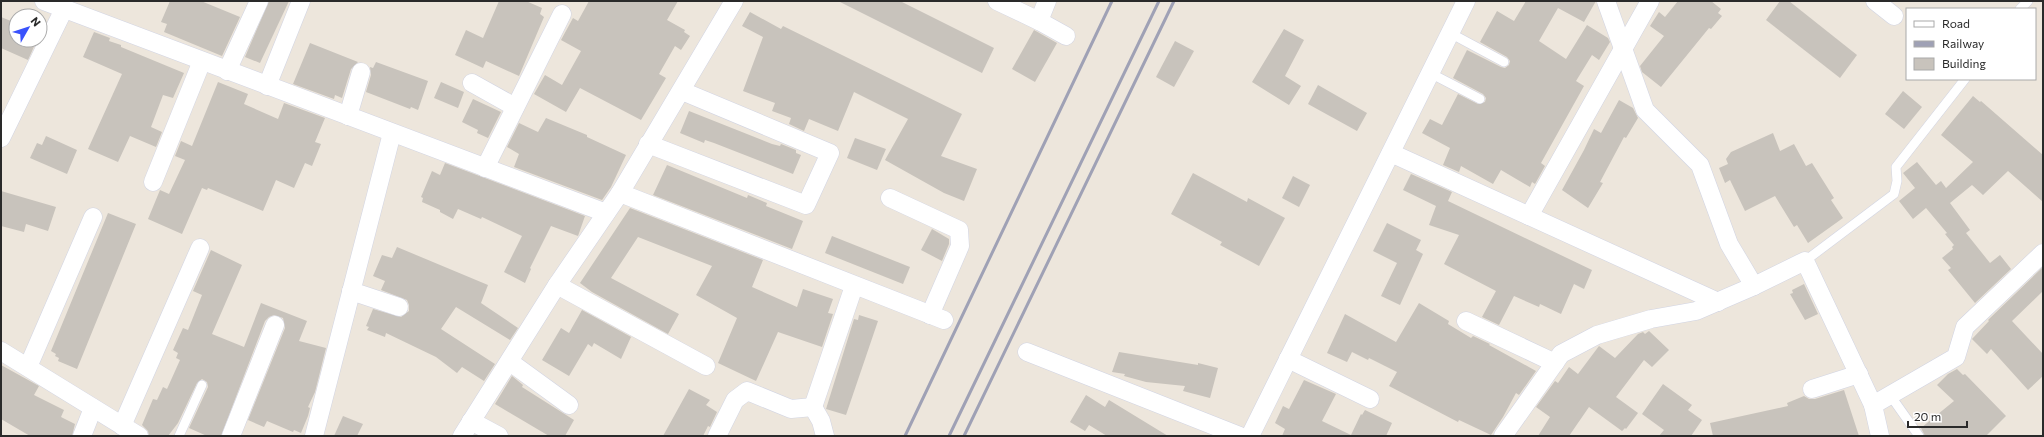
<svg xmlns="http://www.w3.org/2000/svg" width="2044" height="437" font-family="Commissioner,sans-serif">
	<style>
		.building { fill: #c8c3bc }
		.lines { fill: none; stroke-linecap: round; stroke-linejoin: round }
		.lane-casing { stroke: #d1d4e3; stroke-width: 10 }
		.street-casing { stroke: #d1d4e3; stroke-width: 19 }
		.lane { stroke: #fff; stroke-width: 9 }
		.street { stroke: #fff; stroke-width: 18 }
		.rail { stroke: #9fa1b5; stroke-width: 3 }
	</style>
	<rect width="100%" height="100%" fill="#ede6dc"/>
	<g class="building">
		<polygon points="170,1 201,1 240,17 222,56 164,32 167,24 161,22"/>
		<polygon points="269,1 289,1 260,63 245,57"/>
		<polygon points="499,1 526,1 542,8 540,14 544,17 519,76 486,61 483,68 455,55 466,30 483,38"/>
		<polygon points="589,1 678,1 667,20 685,30 684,32 690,36 681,50 675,46 659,74 666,78 641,120 580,88 566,112 534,94 545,75 562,85 581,51 561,40 573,18 578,21"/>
		<polygon points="838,1 900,1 994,48 982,73"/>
		<polygon points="1526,1 1596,1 1584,22 1558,8 1539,41 1566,59 1587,25 1608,38 1610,42 1599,60 1592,55 1576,81 1584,86 1541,163 1545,166 1535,184 1532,182 1530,187 1501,170 1493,184 1461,166 1459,172 1443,165 1450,148 1422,133 1430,119 1442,125 1458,94 1478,104 1485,102 1486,98 1483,94 1453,78 1467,50 1501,67 1505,68 1509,65 1510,61 1507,57 1480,42 1497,11 1514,21"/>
		<polygon points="1678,1 1711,1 1721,9 1718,13 1722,16 1711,29 1709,28 1661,87 1642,72 1640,66 1664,36 1650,26 1659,12 1665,17"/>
		<polygon points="1780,1 1789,1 1857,55 1840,78 1766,20"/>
		<polygon points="750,12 781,29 783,26 962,114 941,156 977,169 964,201 944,193 885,160 908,119 854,92 838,131 809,119 804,131 789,124 791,118 772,111 775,103 743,91 763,37 742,26"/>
		<polygon points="1,17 16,23 16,40 37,40 28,60 1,48"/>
		<polygon points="1284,29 1304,40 1285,76 1301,86 1289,105 1252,82"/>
		<polygon points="1034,30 1057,43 1035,82 1012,69"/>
		<polygon points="94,32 110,38 109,41 121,45 121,47 184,73 173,98 163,95 151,127 162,132 156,147 130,136 118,162 88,149 122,74 83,57"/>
		<polygon points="1175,41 1194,51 1174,87 1156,77"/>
		<polygon points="310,43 358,62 351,69 342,98 335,95 334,99 293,84"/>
		<polygon points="376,62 428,81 418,110 411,107 410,109 366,92 371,75 370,67 373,68"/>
		<polygon points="218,82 248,94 244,104 278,119 284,103 325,118 315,142 321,144 312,166 305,163 294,188 276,180 263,211 208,188 207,190 202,188 182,234 148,219 160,190 169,194 185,160 175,156 181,141 192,146"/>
		<polygon points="441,82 464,92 458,108 434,98"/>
		<polygon points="1318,85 1367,113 1357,131 1308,104"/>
		<polygon points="1903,91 1922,107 1904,129 1885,114"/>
		<polygon points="1973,96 1980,102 1981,101 2043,155 2043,202 2008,171 1983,195 1972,185 1950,203 1970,230 1966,233 1990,263 2000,255 2011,269 1975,303 1948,270 1951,268 1942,258 1953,249 1952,247 1954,245 1945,234 1947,233 1926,208 1913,219 1899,201 1915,188 1903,173 1917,162 1936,185 1941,181 1946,188 1973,162 1941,135"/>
		<polygon points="473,99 501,112 488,138 477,133 478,130 462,122"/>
		<polygon points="1619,100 1633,108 1638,118 1626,138 1624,137 1600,182 1603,183 1588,208 1562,190 1584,150 1594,129 1601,133"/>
		<polygon points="689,111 772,144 780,146 781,144 796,150 796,153 801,155 793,174 714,143 705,140 704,143 680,133"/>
		<polygon points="546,118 587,135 587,137 626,155 611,187 602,200 514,167 519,154 507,147 519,123 538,132"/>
		<polygon points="1773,133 1780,151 1794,144 1806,166 1812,163 1834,198 1831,200 1843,218 1808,243 1797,225 1794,227 1775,196 1745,211 1730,180 1725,183 1719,168 1728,164 1726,159 1731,152"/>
		<polygon points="46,136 77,150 67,174 30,158 37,143 42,145"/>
		<polygon points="855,138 886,149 877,170 847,158"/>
		<polygon points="445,163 585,216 578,236 551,226 530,268 531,269 525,283 504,272 522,236 482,217 481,219 458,209 453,219 440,212 440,210 422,202 423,198 421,197 432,171 440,175"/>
		<polygon points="667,165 747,198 748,195 767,203 766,206 803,221 792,249 653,195"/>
		<polygon points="1193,173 1247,202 1248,198 1285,218 1259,266 1220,245 1222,242 1171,214"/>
		<polygon points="1411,174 1452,192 1448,201 1592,270 1584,289 1574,284 1561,314 1540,304 1539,307 1514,296 1499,325 1482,317 1496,291 1444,264 1459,235 1429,225 1436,206 1403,190"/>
		<polygon points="1293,176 1310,185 1299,207 1282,198"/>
		<polygon points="1,191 56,207 48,231 26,224 24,232 1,226"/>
		<polygon points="630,208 763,260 752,287 797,307 803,289 833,299 828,313 833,314 822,347 778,332 756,381 718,363 737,318 696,295 712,266 638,237 611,278 679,314 668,334 592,292 580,283"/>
		<polygon points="108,213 136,224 77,369 58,361 59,358 55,356 56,354 51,351"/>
		<polygon points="1387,223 1421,240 1416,250 1423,254 1400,305 1381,296 1397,263 1373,251"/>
		<polygon points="932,229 949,239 949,244 942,261 921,250"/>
		<polygon points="832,236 910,267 903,284 825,253"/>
		<polygon points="397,247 488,285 481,303 518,328 510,340 456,307 441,329 495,364 484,381 462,367 457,373 436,357 386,333 385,337 367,330 369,327 366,326 373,309 401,317 409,311 409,305 407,300 381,290 385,281 373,276 382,255 392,258"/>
		<polygon points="211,250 242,265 212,334 244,347 261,303 307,321 299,341 326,348 315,392 308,407 310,408 308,416 301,433 294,430 293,432 267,421 264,427 248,420 285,328 283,318 274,315 269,317 265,321 221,436 207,436 189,428 208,387 207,382 202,379 197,383 178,423 168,436 149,436 148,431 142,425 153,399 157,400 163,387 167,389 180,360 176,358 178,353 173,350 183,328 188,330 202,295 193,291"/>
		<polygon points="2043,267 2043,291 2012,321 2043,354 2043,376 2028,390 1991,349 1987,354 1972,339 1989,321 1988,320"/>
		<polygon points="1804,284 1818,314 1805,320 1790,294 1793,293 1792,290"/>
		<polygon points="1419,303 1449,321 1448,324 1471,338 1473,336 1490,344 1489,345 1536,371 1519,395 1516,393 1503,417 1491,435 1459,420 1458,422 1389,386 1397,372 1369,358 1368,360 1352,352 1347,362 1327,353 1345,314 1396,342"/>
		<polygon points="582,310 633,338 631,337 621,359 594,343 592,347 588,344 569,376 542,360 561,328 569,333"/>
		<polygon points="859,315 878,321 846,415 826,409 854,319 858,320"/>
		<polygon points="1649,331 1669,350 1652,367 1644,360 1616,397 1638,413 1626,429 1625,428 1622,431 1589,407 1569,436 1538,436 1550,417 1536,407 1555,381 1558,383 1569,367 1578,374 1599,346 1615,358 1638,334 1643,332 1645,334"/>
		<polygon points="1119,352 1198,365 1198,363 1218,368 1210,398 1183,391 1185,386 1146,382 1124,376 1125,374 1112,372"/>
		<polygon points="1,365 39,386 34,395 64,410 61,417 75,424 72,436 30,436 1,419"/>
		<polygon points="1957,369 1963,375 1965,374 2006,416 1986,436 1925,436 1921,428 1954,401 1937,385 1948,374"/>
		<polygon points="512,376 523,385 522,387 574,420 565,436 549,436 495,404"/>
		<polygon points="1304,380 1336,394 1322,421 1351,435 1361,414 1362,415 1365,410 1392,423 1386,436 1282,436 1285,429 1275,423 1283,406 1289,409"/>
		<polygon points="1663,384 1692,405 1688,410 1702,420 1691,436 1659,436 1664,430 1642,414"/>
		<polygon points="689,389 710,400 706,405 717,412 710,427 708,426 703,436 663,436"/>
		<polygon points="1844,390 1859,436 1713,436 1710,423 1788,406 1787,403 1804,396 1809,399 1815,399"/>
		<polygon points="1086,395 1105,407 1109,400 1168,436 1107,436 1089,425 1085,431 1070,422"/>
		<polygon points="343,416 363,424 357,436 334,436"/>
	</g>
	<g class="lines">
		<defs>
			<g id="lane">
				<polyline points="2020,9 2028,1"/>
				<polyline points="1450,33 1504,62"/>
				<polyline points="1430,73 1480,99"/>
				<polyline points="1805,261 1894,194 1897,181 1896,167 1965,79"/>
				<polyline points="1890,395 1919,436"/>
				<polyline points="179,436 202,385"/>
			</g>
			<g id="street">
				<polyline points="44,1 606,213"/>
				<polyline points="997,1 1039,21 1047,1"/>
				<polyline points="1606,1 1645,110 1700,165 1729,244 1754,286"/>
				<polyline points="1875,1 1894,16"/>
				<polyline points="1039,21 1066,36"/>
				<polyline points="227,71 259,1"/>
				<polyline points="472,83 515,107"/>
				<polyline points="267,86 301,1"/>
				<polyline points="348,116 361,72"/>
				<polyline points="1,138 64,9"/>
				<polyline points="648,144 806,205 830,153 682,91"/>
				<polyline points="1391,153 1718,302"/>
				<polyline points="485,168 562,14"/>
				<polyline points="153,182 202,61"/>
				<polyline points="620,193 944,320"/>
				<polyline points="890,198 959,230 960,246 930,315"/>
				<polyline points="1529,216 1650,1"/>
				<polyline points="557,285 706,366"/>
				<polyline points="351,291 399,307"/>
				<polyline points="1466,321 1555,363"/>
				<polyline points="1,351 139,436"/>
				<polyline points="1027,352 1240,436"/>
				<polyline points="1288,359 1370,399"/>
				<polyline points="510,362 569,405"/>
				<polyline points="28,367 93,217"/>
				<polyline points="1812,389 1859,374"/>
				<polyline points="1873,405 1880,436"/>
				<polyline points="813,407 854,286"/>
				<polyline points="813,407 821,421 825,436"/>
				<polyline points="471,421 499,436"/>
				<polyline points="122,426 200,248"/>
				<polyline points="82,436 93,408"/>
				<polyline points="231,436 275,325"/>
				<polyline points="314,436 392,133"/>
				<polyline points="462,436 557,285 620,193 734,1"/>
				<polyline points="717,436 735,400 747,391 791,409 813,407"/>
				<polyline points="1250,436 1466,1"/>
				<polyline points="1503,436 1561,354 1597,335 1651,319 1696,311 1754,286 1805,261 1873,405 1956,357 1965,327 2043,253"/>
			</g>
		</defs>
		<use href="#lane" class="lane-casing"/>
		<use href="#street" class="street-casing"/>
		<use href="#lane" class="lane"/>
		<use href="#street" class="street"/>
		<g class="rail">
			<polyline points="905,436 1112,1"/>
			<polyline points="949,436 1159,1"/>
			<polyline points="964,436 1174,1"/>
		</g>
	</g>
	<rect width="2044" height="437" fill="none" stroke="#2a2a2a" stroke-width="4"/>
	<rect x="1906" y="8" width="130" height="72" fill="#ffffff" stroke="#aaaaaa"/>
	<rect x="1914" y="21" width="20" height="6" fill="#ffffff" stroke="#aaaaaa"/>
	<text x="1942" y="28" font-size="12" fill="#2a2a2a">Road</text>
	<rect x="1914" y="41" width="20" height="6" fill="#9fa1b5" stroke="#aaaaaa"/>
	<text x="1942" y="48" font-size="12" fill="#2a2a2a">Railway</text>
	<rect x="1914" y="58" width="20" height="12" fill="#c8c3bc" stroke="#aaaaaa"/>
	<text x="1942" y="68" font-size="12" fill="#2a2a2a">Building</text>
	<g transform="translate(28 28) rotate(51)"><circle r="19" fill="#ffffff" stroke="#aaaaaa"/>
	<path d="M0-3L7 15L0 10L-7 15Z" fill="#3952fc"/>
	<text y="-6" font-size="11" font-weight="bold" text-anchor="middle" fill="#2a2a2a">N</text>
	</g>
	<path d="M1908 421v6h59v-6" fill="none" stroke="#2a2a2a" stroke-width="2"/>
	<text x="1914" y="421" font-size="12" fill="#2a2a2a" stroke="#ffffff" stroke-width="3" paint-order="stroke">20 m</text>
</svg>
